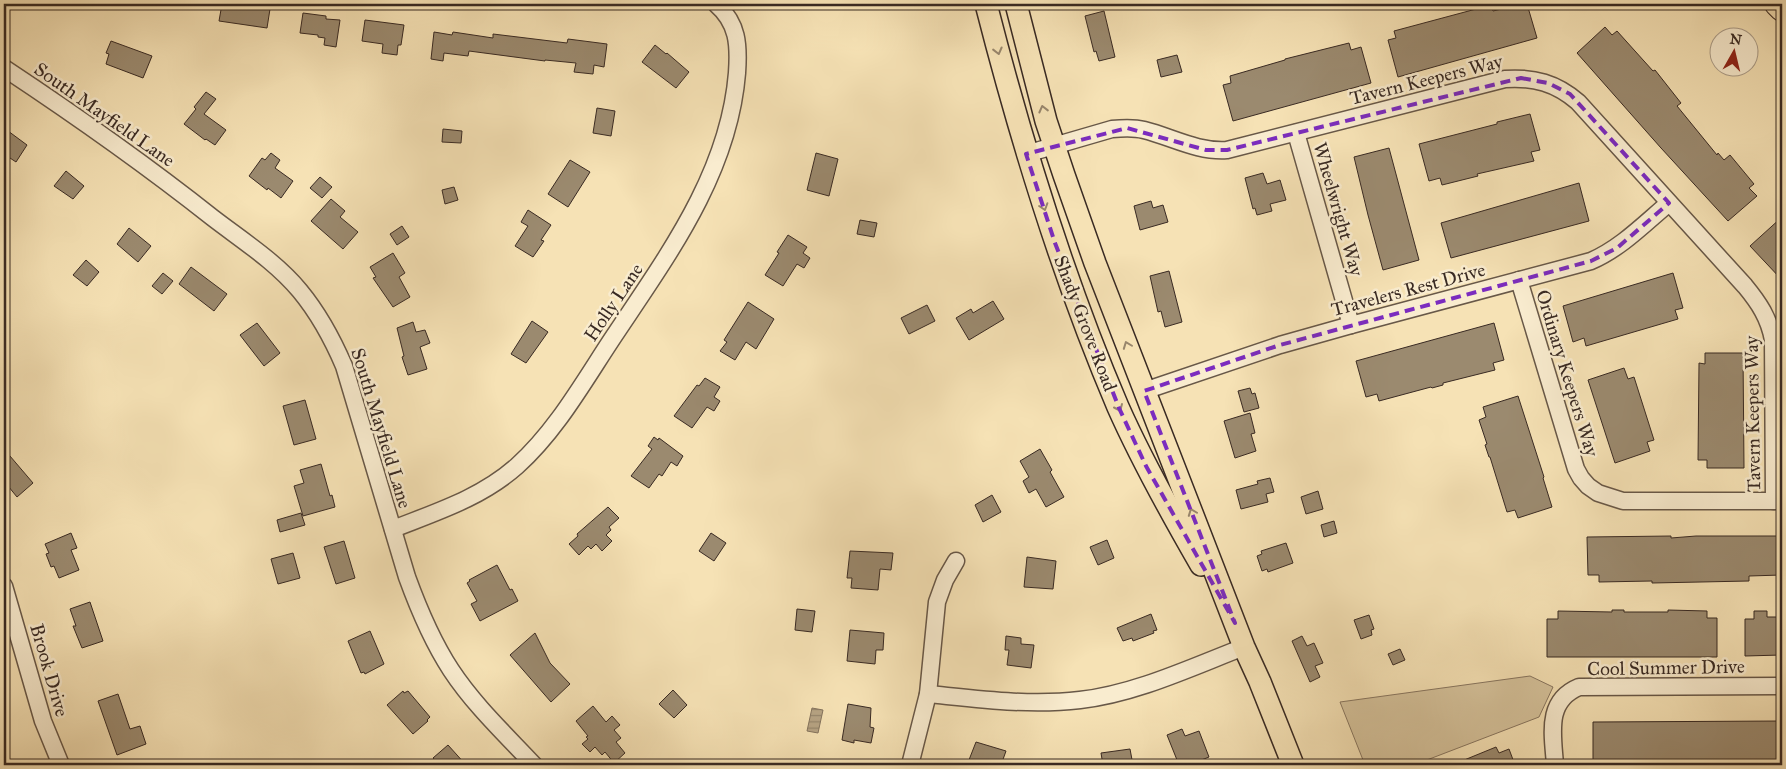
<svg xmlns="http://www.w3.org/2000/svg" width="1786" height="769" font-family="'IM FELL Great Primer',serif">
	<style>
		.park { fill: #d6c39c; stroke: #887660 }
		.water { fill: url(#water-rules); stroke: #84735d }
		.building { fill: #9b8a6f; stroke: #392a23 }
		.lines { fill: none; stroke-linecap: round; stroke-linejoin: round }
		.minor-casing { stroke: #685848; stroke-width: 19 }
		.major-casing { stroke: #392a23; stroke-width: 24 }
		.highway-casing { stroke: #392a23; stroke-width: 26 }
		.minor { stroke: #f9eccf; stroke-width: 16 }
		.major { stroke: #f6e2b5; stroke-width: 21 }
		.highway { stroke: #f6e2b5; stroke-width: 24 }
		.oneway { stroke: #98866c }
		.marked { fill: none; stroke: #7b2cbf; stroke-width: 4; stroke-dasharray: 10 6; stroke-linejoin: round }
		.labels { text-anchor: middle; stroke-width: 5; stroke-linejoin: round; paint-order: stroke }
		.street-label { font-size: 19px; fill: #392a23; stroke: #f9eccf }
	</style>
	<defs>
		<pattern id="water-rules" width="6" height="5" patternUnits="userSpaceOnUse" patternTransform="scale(1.25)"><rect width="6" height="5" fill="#b6a383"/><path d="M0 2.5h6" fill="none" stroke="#95856b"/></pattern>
	</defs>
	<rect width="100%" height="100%" fill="#f6e2b5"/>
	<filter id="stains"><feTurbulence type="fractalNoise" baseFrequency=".004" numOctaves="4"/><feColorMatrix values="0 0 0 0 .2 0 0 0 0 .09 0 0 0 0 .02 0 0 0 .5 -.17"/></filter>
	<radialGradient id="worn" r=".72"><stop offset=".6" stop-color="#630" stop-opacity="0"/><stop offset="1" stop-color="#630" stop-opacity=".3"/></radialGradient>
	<polygon class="park" points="1530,676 1553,687 1539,717 1419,763 1419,765 1365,765 1340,702"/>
	<polygon class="water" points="812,708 823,710 818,733 807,731"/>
	<g class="building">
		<polygon points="222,4 242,4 270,9 267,28 219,21"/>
		<polygon points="1522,4 1527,4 1537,38 1398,77 1388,40 1396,38 1394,31 1491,5 1493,11"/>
		<polygon points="1104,11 1115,57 1099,61 1096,51 1094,52 1085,16"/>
		<polygon points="303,13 326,16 326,19 340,20 336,47 324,45 325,38 318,37 318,35 300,33"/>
		<polygon points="365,20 404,25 401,45 398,45 397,55 382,53 383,44 362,41"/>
		<polygon points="1605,27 1612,35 1617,31 1653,71 1655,70 1681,103 1677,106 1717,155 1718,153 1724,160 1730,155 1754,184 1749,188 1757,196 1728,221 1661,148 1577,53"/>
		<polygon points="434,32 452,35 453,32 493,38 493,34 567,43 568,39 607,44 604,67 594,65 593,74 574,72 576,63 545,60 545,61 469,51 468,56 444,53 443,61 431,59"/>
		<polygon points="111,41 152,56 143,78 106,64 109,54 106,53"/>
		<polygon points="1349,43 1351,50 1361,47 1371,83 1233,121 1223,85 1231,83 1230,76 1285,60 1285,59"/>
		<polygon points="655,45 666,54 667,53 689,72 676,88 642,62"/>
		<polygon points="1177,55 1182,72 1161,77 1157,60"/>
		<polygon points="206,92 216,99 204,114 226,130 215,145 206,139 205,140 184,124 196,109 194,107"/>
		<polygon points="597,108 615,111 611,136 593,133"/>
		<polygon points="1530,114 1540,150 1531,152 1534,161 1477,174 1478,176 1442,185 1440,178 1429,181 1419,144 1497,124 1497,122"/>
		<polygon points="4,128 27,145 16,162 4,154"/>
		<polygon points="443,129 462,131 461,143 442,142"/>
		<polygon points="1389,148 1419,260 1383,270 1368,215 1354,157"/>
		<polygon points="271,153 280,160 275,168 293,181 281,198 268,188 267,190 249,176 262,158 265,160"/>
		<polygon points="816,153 838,159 829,196 807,190"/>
		<polygon points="570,160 590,172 568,207 548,194"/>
		<polygon points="66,171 84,186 73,199 54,186"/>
		<polygon points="1263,173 1267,184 1280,180 1286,200 1270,204 1272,211 1257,215 1255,208 1253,209 1245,178"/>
		<polygon points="320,177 332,187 322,198 310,188"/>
		<polygon points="1579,183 1589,221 1451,258 1441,223"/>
		<polygon points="454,187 458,200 445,204 442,190"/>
		<polygon points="331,199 345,211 340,217 358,232 343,249 311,221"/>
		<polygon points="1151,201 1153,208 1163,205 1168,222 1140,230 1134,206"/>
		<polygon points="528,210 551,225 541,240 544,241 533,257 515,246 528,226 521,222"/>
		<polygon points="1782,217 1782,280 1750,246"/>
		<polygon points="860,220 877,223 874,237 857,234"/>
		<polygon points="402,226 409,237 397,245 390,234"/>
		<polygon points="129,228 151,246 138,262 117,244"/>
		<polygon points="788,235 807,247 803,253 810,258 804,268 797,264 783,286 765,275 779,253 777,252"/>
		<polygon points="393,253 405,273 399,277 410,297 393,307 373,278 376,277 370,267"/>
		<polygon points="86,260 99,272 87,286 73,275"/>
		<polygon points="191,267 227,294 214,311 179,284"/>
		<polygon points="1169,271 1182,322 1165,327 1161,311 1158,312 1150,276"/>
		<polygon points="163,273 173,281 162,294 152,286"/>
		<polygon points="1673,273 1683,308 1675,310 1678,319 1586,346 1584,338 1573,342 1563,306"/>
		<polygon points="993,301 1004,319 969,340 956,318 971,309 973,313"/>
		<polygon points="748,302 774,319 756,349 746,342 735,360 720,351 727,342 724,340"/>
		<polygon points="927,305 935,321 909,334 901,318"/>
		<polygon points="532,321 548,332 526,363 511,354"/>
		<polygon points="413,322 416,332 425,330 430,343 420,347 427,369 408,375 402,357 404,356 397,328"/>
		<polygon points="257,323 280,353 264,366 240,335"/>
		<polygon points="1494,323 1504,360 1493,363 1495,370 1443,383 1443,385 1432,388 1431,387 1379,401 1377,394 1366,397 1356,361"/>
		<polygon points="1705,353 1743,353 1744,468 1707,468 1707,460 1698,460 1699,363 1705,364"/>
		<polygon points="1624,368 1628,379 1634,377 1654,440 1647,442 1650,451 1615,463 1588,380"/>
		<polygon points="705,378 720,387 714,397 720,401 714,411 707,407 692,428 674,416 697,385 699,386"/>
		<polygon points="1250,388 1252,394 1255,393 1259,408 1244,412 1238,391"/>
		<polygon points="1518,396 1544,477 1543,478 1552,507 1518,518 1515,510 1507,512 1490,457 1489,457 1485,445 1487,444 1479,420 1486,417 1483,407"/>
		<polygon points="305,400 316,439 294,445 283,406"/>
		<polygon points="1250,413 1255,433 1251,434 1256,451 1235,458 1224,421"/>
		<polygon points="654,437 658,440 659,438 683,456 677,466 671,462 662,476 659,474 649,488 631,476 652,449 648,446"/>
		<polygon points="4,449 33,483 17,497 4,481"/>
		<polygon points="1040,449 1052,470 1050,472 1064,497 1046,507 1036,489 1029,493 1023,481 1029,477 1020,461"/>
		<polygon points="321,464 330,496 332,495 335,507 303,516 294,486 304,483 300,470"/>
		<polygon points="1270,478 1274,492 1266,494 1268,502 1241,509 1236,490 1258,484 1257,481"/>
		<polygon points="1318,491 1323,509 1306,514 1301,497"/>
		<polygon points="992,495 1001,512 983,522 975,505"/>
		<polygon points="608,507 619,518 609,527 611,530 606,535 612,541 602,551 596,544 591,549 588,546 579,555 569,544 578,536 577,534"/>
		<polygon points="301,513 305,525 280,532 277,520"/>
		<polygon points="1334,521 1337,533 1324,537 1321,525"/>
		<polygon points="71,533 77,548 71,550 79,570 59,578 54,566 51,567 46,554 49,553 45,544"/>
		<polygon points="711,533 726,543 714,561 699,551"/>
		<polygon points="1671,536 1671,538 1696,536 1782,536 1782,575 1749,576 1749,581 1652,583 1652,581 1599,582 1599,575 1588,575 1587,537"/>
		<polygon points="1107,540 1114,558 1098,565 1090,547"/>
		<polygon points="344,541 355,578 336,584 324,547"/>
		<polygon points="1286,543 1293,563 1268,572 1267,569 1262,571 1257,556 1262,554 1261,551"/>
		<polygon points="850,551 893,553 891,570 880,569 878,590 851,588 852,578 847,578"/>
		<polygon points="293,553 300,578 278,584 271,559"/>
		<polygon points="1027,557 1056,561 1053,589 1024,587"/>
		<polygon points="497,565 510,590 512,589 518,601 480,621 471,604 477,601 467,583 470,581 469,580"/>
		<polygon points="90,602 103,641 82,648 73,626 76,626 70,609"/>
		<polygon points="797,609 815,611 812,632 795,630"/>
		<polygon points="1612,610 1624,610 1624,612 1668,612 1668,610 1707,611 1707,618 1717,618 1717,657 1547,657 1547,619 1558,619 1558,611 1612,612"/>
		<polygon points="1754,611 1767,611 1767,617 1782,617 1782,655 1745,656 1745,619 1754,619"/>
		<polygon points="1151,614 1157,630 1153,631 1154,633 1133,641 1132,638 1123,641 1117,628"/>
		<polygon points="1369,615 1374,629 1371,630 1372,635 1361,639 1354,620"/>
		<polygon points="850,630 884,633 883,650 876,650 875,664 847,661"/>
		<polygon points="370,631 384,664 365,674 364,672 361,673 348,641"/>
		<polygon points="535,633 550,663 570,684 551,702 510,655"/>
		<polygon points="1006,636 1021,638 1021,644 1034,645 1031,668 1007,665 1009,650 1005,650"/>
		<polygon points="1302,636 1307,646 1314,643 1323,663 1315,666 1320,677 1310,682 1292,641"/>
		<polygon points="1400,649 1405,660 1393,665 1388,654"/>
		<polygon points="673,690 687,705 674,718 659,704"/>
		<polygon points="403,691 404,693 408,691 430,717 427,720 428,721 413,734 387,705"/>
		<polygon points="118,694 130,729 140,726 146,744 117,755 98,701"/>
		<polygon points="848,704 871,708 870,727 874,728 871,743 854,740 854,743 842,740"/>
		<polygon points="593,706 606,722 612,716 620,725 614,730 621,738 616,742 625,753 614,763 605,752 602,755 595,747 590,752 582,744 588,739 586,737 588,736 576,721"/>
		<polygon points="1782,721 1781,765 1687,765 1687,760 1643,760 1643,765 1604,765 1604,761 1593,761 1593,722"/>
		<polygon points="1182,729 1185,736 1199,731 1209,757 1189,765 1179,765 1167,735"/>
		<polygon points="976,742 1006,751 1001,765 967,765"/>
		<polygon points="448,745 466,765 439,765 433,758"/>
		<polygon points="1496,747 1499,753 1509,749 1515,765 1452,765"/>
		<polygon points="1130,749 1133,765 1103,765 1101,753"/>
	</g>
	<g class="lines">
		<defs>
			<g id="minor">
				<path d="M4,68C75,115 146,165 213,218C243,241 276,262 300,291C319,314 332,338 344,366L407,577C419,610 432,641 451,670C474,705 506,735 534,765"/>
				<polyline points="1296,133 1351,325"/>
				<path d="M1026,154L1112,129C1122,128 1133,127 1144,130C1172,137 1197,152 1227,150L1505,79C1534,77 1556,83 1578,102L1745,286C1759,303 1769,318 1773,340L1774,501"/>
				<polyline points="1519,280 1576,469 1581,478 1588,486 1598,493 1623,501 1782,501"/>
				<path d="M1144,391L1280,345L1351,325L1591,261C1621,248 1644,224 1669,203"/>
				<path d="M393,529C436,512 481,498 517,466C557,430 584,381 614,336C668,255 729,173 737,73C739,45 738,23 716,4"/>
				<polyline points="4,586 43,721 61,765"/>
				<path d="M928,694C978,699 1029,706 1080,700C1135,694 1192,667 1244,647"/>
				<polyline points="910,765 928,694 937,602 945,580 956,561"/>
				<path d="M1555,765C1553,735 1545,701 1579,687L1782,686"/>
			</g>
			<g id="major">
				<path d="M986,4C1021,141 1062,276 1118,407C1142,461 1171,513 1201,565"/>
				<polyline points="1016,4 1046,121 1064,175 1095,263 1244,647 1260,682 1293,765"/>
			</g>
			<polyline id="highway" points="1777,4 1782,9"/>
		</defs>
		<use href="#minor" class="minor-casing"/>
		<use href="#major" class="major-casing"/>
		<use href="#highway" class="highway-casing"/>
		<use href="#minor" class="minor"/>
		<use href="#major" class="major"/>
		<use href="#highway" class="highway"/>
	</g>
	<defs><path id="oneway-chevron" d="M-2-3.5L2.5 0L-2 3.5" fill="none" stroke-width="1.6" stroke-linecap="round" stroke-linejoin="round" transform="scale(1.25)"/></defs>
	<g class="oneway">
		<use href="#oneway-chevron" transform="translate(998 51) rotate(76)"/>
		<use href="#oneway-chevron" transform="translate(1043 109) rotate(-104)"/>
		<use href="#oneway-chevron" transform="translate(1044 207) rotate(72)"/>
		<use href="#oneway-chevron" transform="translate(1127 345) rotate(-111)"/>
		<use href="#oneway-chevron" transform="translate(1119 408) rotate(66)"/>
		<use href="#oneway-chevron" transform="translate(1192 512) rotate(-111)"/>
	</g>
	<path class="marked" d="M1521,78L1548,83L1570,94L1669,203L1617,248L1591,261L1280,345L1144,391L1235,623L1146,466L1119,408L1055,243L1026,154L1127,128L1206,150H1227Z"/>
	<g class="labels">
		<g class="street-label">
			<text transform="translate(1426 79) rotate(-14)" y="7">Tavern Keepers Way</text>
			<text transform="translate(105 114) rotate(35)" y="7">South Mayfield Lane</text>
			<text transform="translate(1339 209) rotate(74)" y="7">Wheelwright Way</text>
			<text transform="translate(1408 289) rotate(-15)" y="7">Travelers Rest Drive</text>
			<text transform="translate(613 302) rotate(-56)" y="7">Holly Lane</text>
			<text transform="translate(1086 323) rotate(69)" y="7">Shady Grove Road</text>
			<text transform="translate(1568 373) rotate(73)" y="7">Ordinary Keepers Way</text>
			<text transform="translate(1752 414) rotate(-91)" y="7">Tavern Keepers Way</text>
			<text transform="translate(382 428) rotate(73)" y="7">South Mayfield Lane</text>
			<text transform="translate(1666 667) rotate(-1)" y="7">Cool Summer Drive</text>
			<text transform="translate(50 670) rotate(74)" y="7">Brook Drive</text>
		</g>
	</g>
	<rect width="1786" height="769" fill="none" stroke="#f6e2b5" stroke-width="20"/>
	<rect x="5" y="5" width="1776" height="759" fill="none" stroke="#392a23" stroke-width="2.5"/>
	<rect x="10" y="10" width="1766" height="749" fill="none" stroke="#392a23"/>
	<g transform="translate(1734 52) rotate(8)"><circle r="24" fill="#f9eccf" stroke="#ac9e8a"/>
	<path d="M0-4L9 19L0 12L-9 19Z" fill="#8f2418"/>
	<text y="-8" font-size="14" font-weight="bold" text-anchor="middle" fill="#392a23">N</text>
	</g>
	<rect width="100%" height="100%" filter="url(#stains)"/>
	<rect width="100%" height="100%" fill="url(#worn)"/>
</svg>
